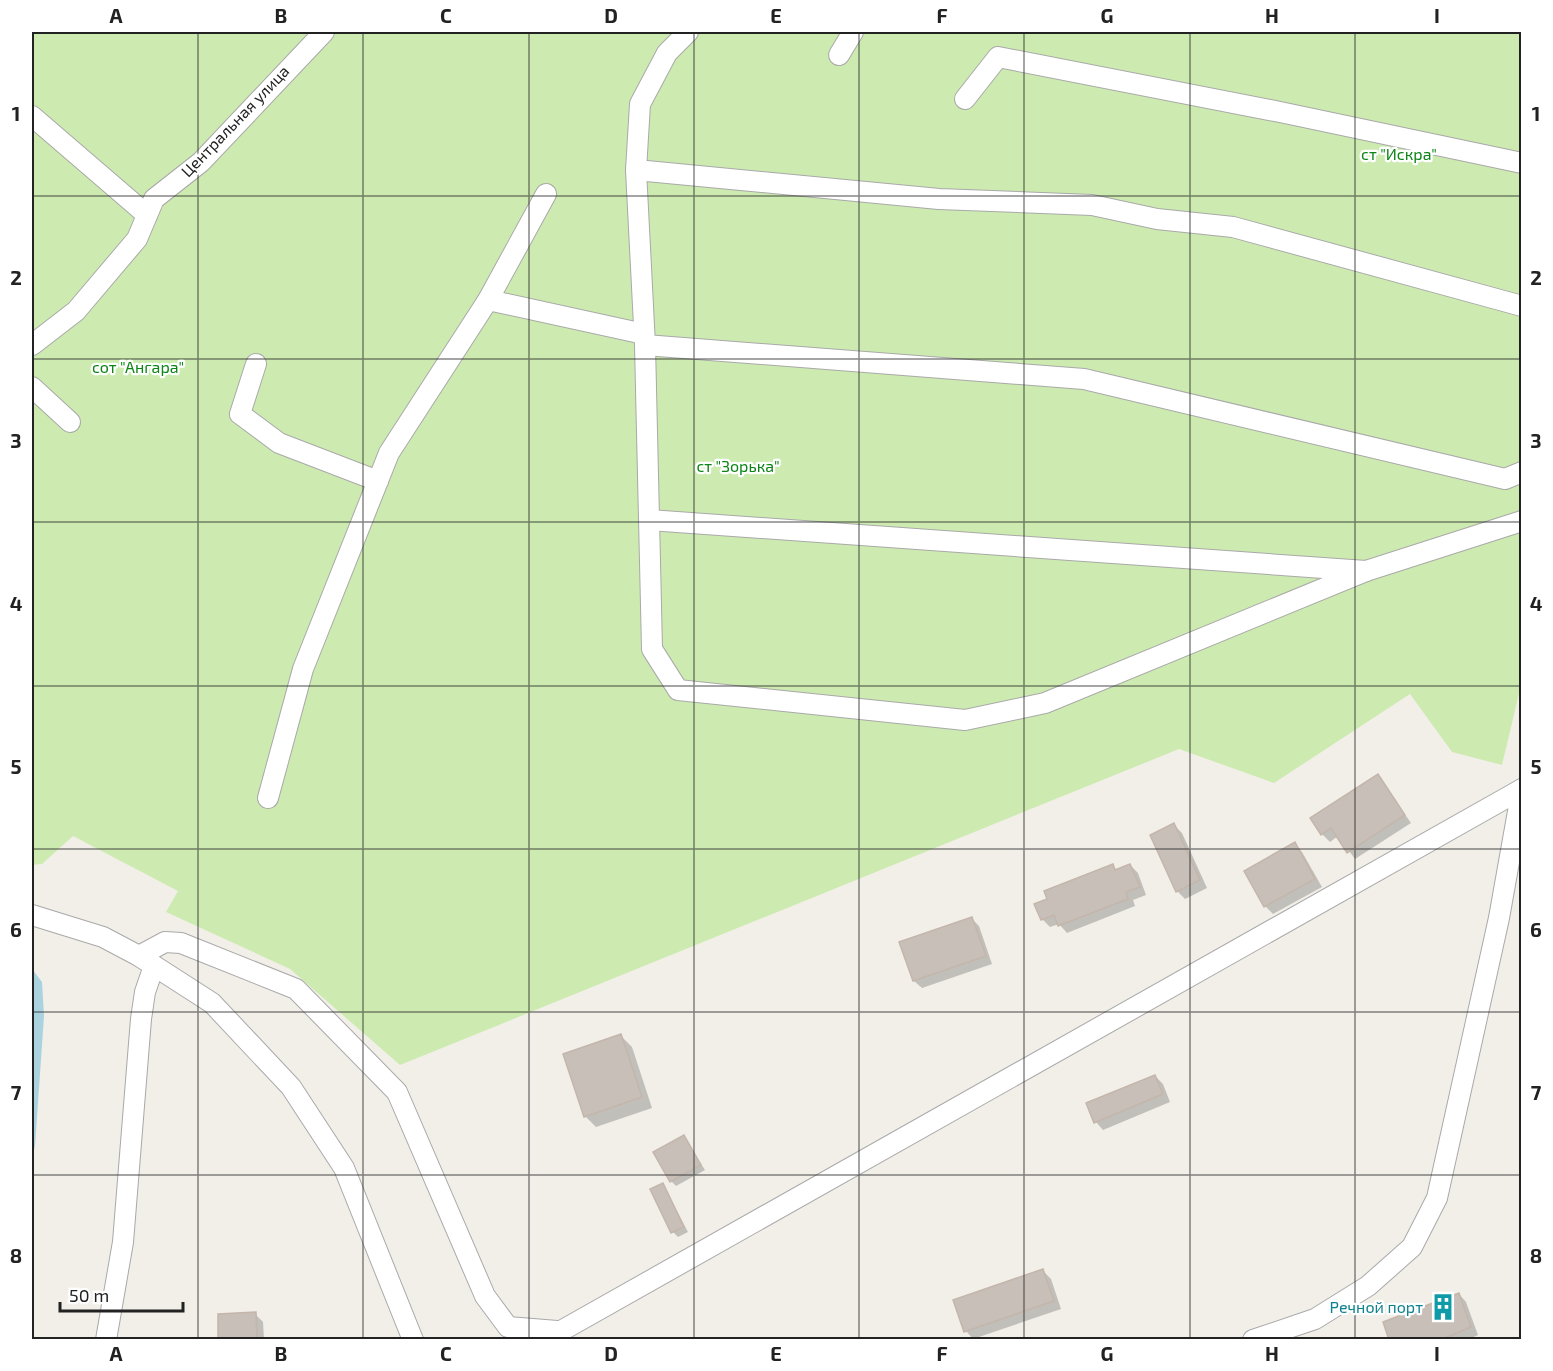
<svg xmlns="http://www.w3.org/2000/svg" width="1553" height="1371" font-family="'Exo 2',sans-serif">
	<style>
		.grass { fill: #cdebb0 }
		.water { fill: #aad3df }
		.shadow { fill: #0003 }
		.building { fill: #c7bfb8; stroke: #c4b6ab; stroke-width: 1.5 }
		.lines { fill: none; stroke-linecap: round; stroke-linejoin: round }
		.minor-casing { stroke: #a9a9a9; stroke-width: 22 }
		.minor { stroke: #fff; stroke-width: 20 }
		.grid { fill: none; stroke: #222; stroke-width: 1.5; stroke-opacity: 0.55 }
		.labels { text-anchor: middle; stroke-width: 4.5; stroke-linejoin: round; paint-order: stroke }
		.street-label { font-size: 16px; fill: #222; stroke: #fff }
		.park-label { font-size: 16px; fill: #0c8416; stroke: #fff }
		.culture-label { font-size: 16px; fill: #0d838f; stroke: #fff; text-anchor: end }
		.neatline { fill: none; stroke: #222; stroke-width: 2 }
		.grid-label { font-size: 20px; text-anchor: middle; font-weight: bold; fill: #222 }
	</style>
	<rect width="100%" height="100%" fill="#f2efe9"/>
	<polygon class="grass" points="32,32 1521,32 1522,681 1502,765 1452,752 1410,694 1274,783 1179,749 400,1065 290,969 166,912 178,891 73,836 42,864 32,865"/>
	<polygon class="water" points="32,969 42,982 44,1016 35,1146 32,1157"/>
	<g class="shadow">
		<polygon points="1378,776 1411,823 1355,859 1338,836 1330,842 1322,834"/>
		<polygon points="1174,825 1182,833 1207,888 1185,899 1177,891"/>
		<polygon points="1294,844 1302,852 1322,887 1273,914 1265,906"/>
		<polygon points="1130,865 1138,873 1146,895 1133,900 1135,906 1067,933 1059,924 1050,927 1042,919 1049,900 1112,866 1117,870"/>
		<polygon points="971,918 979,926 992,964 922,988 914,981 901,943"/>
		<polygon points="621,1036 632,1047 652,1108 596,1127 585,1116"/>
		<polygon points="1155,1076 1163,1084 1170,1102 1103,1130 1096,1122"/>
		<polygon points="683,1136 705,1170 676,1186 671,1181"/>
		<polygon points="663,1185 688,1232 678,1237 673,1232"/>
		<polygon points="1043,1271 1051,1279 1061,1309 973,1339 966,1331"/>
		<polygon points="1459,1294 1466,1302 1478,1335 1467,1340 1391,1340"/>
		<polygon points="255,1314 263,1322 264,1340 220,1340"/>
	</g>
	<g class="building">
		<polygon points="1378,774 1405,815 1347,853 1331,828 1321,835 1310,818"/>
		<polygon points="1174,823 1200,880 1176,892 1150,835"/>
		<polygon points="1295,842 1315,879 1264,907 1244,871"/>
		<polygon points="1113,864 1115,870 1130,864 1140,887 1126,892 1128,899 1058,926 1054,915 1041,920 1034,904 1047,899 1044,891"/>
		<polygon points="972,917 986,956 913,981 899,942"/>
		<polygon points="621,1034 642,1097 584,1117 563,1054"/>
		<polygon points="1155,1075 1163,1094 1094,1123 1086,1103"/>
		<polygon points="684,1135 701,1165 670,1182 653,1152"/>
		<polygon points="663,1183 684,1227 671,1233 650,1189"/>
		<polygon points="1043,1269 1054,1301 964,1332 953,1300"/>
		<polygon points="1459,1293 1471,1327 1440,1340 1389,1340 1383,1322"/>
		<polygon points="256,1312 257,1340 218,1340 218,1314"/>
	</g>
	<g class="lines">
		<defs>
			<g id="minor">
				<polyline points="688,32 667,53 640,104 636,170 645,345 652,649 678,690 965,720 1045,703 1366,571"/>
				<polyline points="839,55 853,32"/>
				<polyline points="965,99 998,57 1280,112 1522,163"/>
				<polyline points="32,116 147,215"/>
				<polyline points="636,170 939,199 1092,205 1157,219 1233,227 1522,306"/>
				<polyline points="488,300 546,194"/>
				<polyline points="32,345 76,311 137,239 154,199 201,162 324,32"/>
				<polyline points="645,345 1084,379 1505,479 1522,472"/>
				<polyline points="256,364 240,414 279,443 378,481"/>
				<polyline points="32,387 70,422"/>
				<polyline points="649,520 1366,571 1522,521"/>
				<polyline points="268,798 303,669 389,453 488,300 644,334"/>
				<polyline points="32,915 103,937 139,956 212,1003 291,1087 344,1168 413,1340"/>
				<polyline points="139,956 165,942 181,943 296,989 397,1092 485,1296 508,1327 557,1331"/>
				<polyline points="106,1340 123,1242 141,1019 145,992 154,966"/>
				<polyline points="545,1340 1522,789"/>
				<polyline points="1253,1340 1315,1319 1368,1286 1412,1247 1437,1198 1499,918 1522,789"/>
			</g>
		</defs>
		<use href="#minor" class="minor-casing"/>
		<use href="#minor" class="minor"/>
	</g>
	<path class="grid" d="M198,32V1340M363,32V1340M529,32V1340M694,32V1340M859,32V1340M1024,32V1340M1190,32V1340M1355,32V1340M32,196H1522M32,359H1522M32,522H1522M32,686H1522M32,849H1522M32,1012H1522M32,1175H1522"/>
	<defs>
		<symbol id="building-bare" viewBox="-9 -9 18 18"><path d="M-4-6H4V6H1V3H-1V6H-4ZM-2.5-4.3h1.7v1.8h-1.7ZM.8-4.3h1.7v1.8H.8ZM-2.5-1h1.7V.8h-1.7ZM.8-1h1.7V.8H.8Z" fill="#0f9aa8" stroke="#fff" stroke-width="2.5" paint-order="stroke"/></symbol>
	</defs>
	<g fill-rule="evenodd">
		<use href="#building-bare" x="1424" y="1288" width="38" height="38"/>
	</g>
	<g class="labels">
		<g class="street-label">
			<text transform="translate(235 121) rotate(-46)" y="6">Центральная улица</text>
		</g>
		<g class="park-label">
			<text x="1399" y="160">ст "Искра"</text>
			<text x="138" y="373">сот "Ангара"</text>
			<text x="738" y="472">ст "Зорька"</text>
		</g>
		<g class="culture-label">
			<text x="1423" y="1313">Речной порт</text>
		</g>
	</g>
	<rect width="1553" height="1371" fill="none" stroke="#ffffff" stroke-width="66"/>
	<path d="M60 1302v9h123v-9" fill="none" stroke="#222222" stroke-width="3"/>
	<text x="69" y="1302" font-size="18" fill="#222222" stroke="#ffffff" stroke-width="4.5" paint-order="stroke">50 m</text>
	<rect x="33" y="33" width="1487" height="1305" class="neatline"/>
	<g class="grid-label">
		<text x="116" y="23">A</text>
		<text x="281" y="23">B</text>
		<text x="446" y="23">C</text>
		<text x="611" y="23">D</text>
		<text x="776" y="23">E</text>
		<text x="942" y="23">F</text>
		<text x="1107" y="23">G</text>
		<text x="1272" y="23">H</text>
		<text x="1437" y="23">I</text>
		<text x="16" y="121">1</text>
		<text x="1536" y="121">1</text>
		<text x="16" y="285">2</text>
		<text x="1536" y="285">2</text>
		<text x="16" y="448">3</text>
		<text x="1536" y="448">3</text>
		<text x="16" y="611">4</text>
		<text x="1536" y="611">4</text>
		<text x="16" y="774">5</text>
		<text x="1536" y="774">5</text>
		<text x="16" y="937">6</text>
		<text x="1536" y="937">6</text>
		<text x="16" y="1100">7</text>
		<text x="1536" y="1100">7</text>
		<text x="16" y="1263">8</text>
		<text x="1536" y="1263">8</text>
		<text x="116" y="1361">A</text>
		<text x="281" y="1361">B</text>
		<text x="446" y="1361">C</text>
		<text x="611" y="1361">D</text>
		<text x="776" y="1361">E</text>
		<text x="942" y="1361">F</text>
		<text x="1107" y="1361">G</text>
		<text x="1272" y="1361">H</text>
		<text x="1437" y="1361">I</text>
	</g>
</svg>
